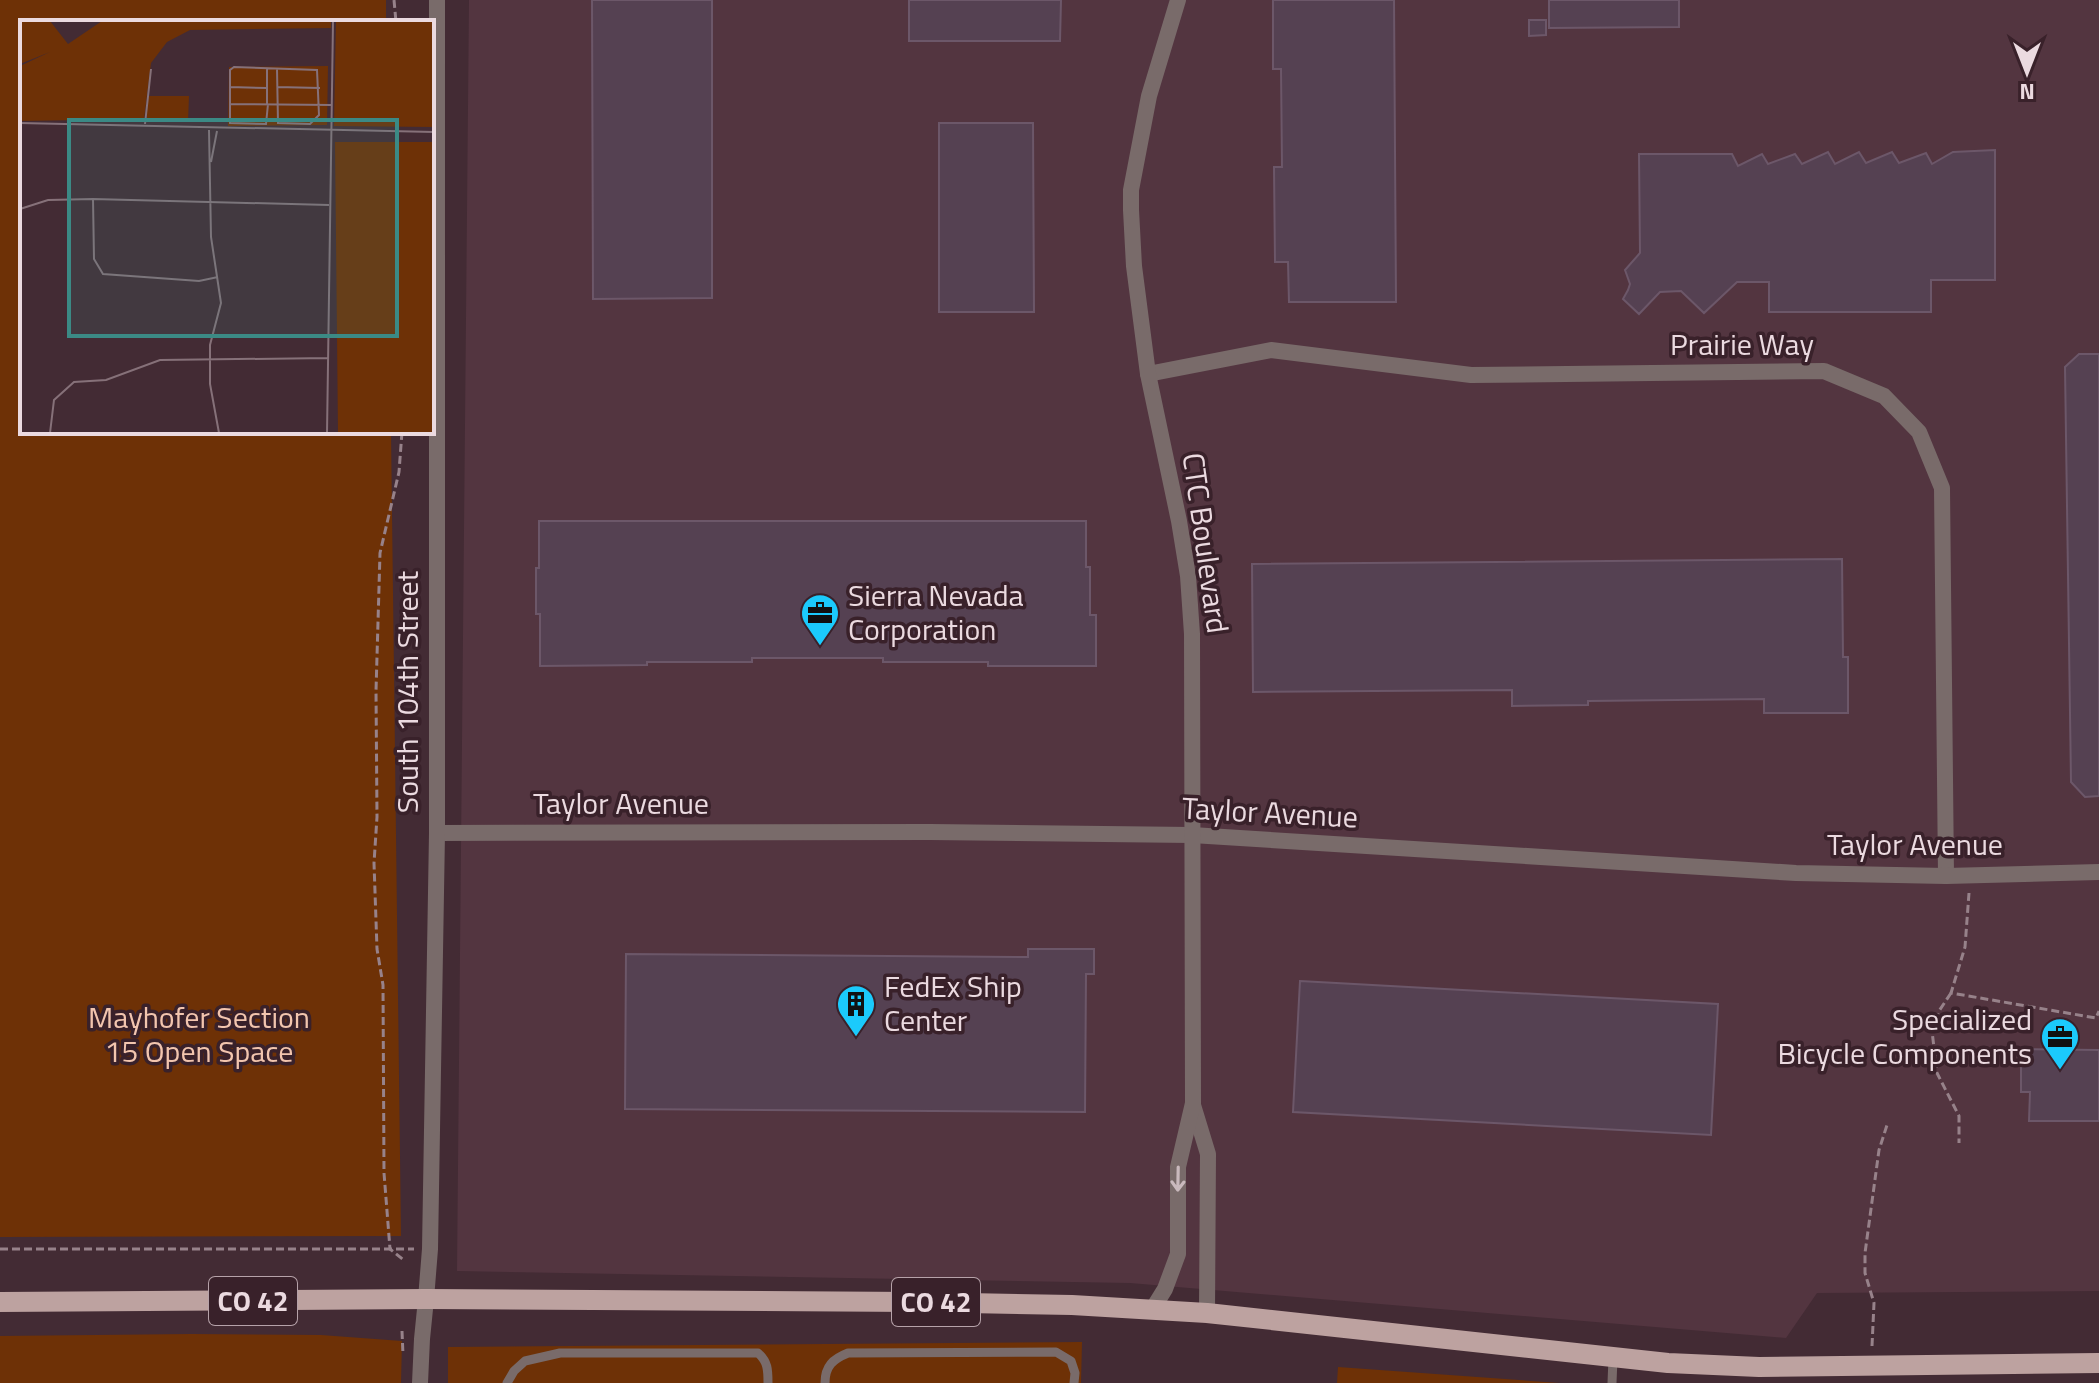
<svg xmlns="http://www.w3.org/2000/svg" width="2099" height="1383" font-family="'Titillium Web',sans-serif">
	<style>
		.built { fill: #533540 }
		.green { fill: #6e3106 }
		.building { fill: #554152; stroke: #6c5769; stroke-width: 2 }
		.lines { fill: none; stroke-linecap: round; stroke-linejoin: round }
		.path { stroke: #97828a; stroke-width: 3; stroke-dasharray: 8 4; stroke-linecap: butt }
		.service { stroke: #796b6a; stroke-width: 9 }
		.minor { stroke: #796b6a; stroke-width: 16 }
		.tertiary { stroke: #796b6a; stroke-width: 16 }
		.primary { stroke: #bda2a0; stroke-width: 20 }
		.oneway { stroke: #c9b9bd }
		.labels { text-anchor: middle; stroke-width: 7; stroke-linejoin: round; paint-order: stroke }
		.shield { fill: #39212a; stroke: #b6a2a9; stroke-width: 2 }
		.shield-label { font-size: 28px; font-weight: bold; fill: #ebdae0 }
		.street-label { font-size: 30px; fill: #ebdae0; stroke: #39212a }
		.poi-label { font-size: 30px; fill: #ebdae0; stroke: #39212a; text-anchor: start }
		.park-label { font-size: 30px; fill: #f2c5ae; stroke: #39212a }
		.inset-road { fill: none; stroke: #867179; stroke-width: 2 }
		.view { fill: #3b8a85; fill-opacity: 0.15; stroke: #3b8a85; stroke-width: 4 }
		.inset-edge { fill: none; stroke: #ebdae0; stroke-width: 4 }
	</style>
	<rect width="100%" height="100%" fill="#432b34"/>
	<polygon class="built" points="469,0 2099,0 2099,1291 1817,1293 1786,1338 1130,1283 457,1271"/>
	<g class="green">
		<polygon points="0,0 386,0 386,22 22,22 22,432 391,432 401,1236 0,1237"/>
		<polygon points="191,1334 321,1335 402,1341 401,1383 0,1383 0,1336"/>
		<polygon points="1082,1342 1081,1383 448,1383 448,1347"/>
		<polygon points="1338,1367 1559,1383 1337,1383"/>
	</g>
	<g class="building">
		<polygon points="592,0 712,0 712,298 593,299"/>
		<polygon points="909,0 1061,0 1060,41 909,41"/>
		<polygon points="1273,0 1394,0 1396,302 1289,302 1288,262 1275,262 1274,167 1282,167 1281,69 1273,69"/>
		<polygon points="1549,0 1679,0 1679,27 1549,28"/>
		<polygon points="1529,20 1546,20 1546,35 1529,36"/>
		<polygon points="939,123 1033,123 1034,312 939,312"/>
		<polygon points="1995,150 1995,280 1931,280 1931,312 1769,312 1769,282 1737,282 1704,313 1681,291 1660,292 1639,314 1623,299 1628,290 1630,284 1625,270 1640,253 1639,154 1732,154 1738,166 1762,154 1768,164 1795,154 1802,164 1828,152 1835,164 1859,152 1866,163 1892,152 1899,163 1926,153 1932,164 1953,152"/>
		<polygon points="2079,354 2099,354 2099,796 2085,797 2071,782 2065,367"/>
		<polygon points="539,521 1086,521 1086,567 1090,567 1090,615 1096,615 1096,666 988,666 988,662 883,662 883,658 752,658 752,662 647,662 647,665 540,666 540,614 536,614 536,568 539,568"/>
		<polygon points="1842,559 1843,657 1848,657 1848,713 1764,713 1764,699 1588,701 1588,705 1512,706 1512,690 1253,692 1252,564"/>
		<polygon points="1028,949 1094,949 1094,974 1086,974 1085,1112 625,1109 626,954 1028,957"/>
		<polygon points="1300,981 1718,1004 1711,1135 1293,1112"/>
		<polygon points="2021,1049 2099,1050 2099,1121 2029,1121 2030,1092 2021,1092"/>
	</g>
	<g class="lines">
		<g class="path">
			<polyline points="394,0 396,22"/>
			<polyline points="402,432 399,472 380,553 376,691 377,817 374,863 377,949 383,985 384,1173 390,1249 405,1261"/>
			<polyline points="1969,893 1965,947 1951,993 2096,1018 2099,1011"/>
			<polyline points="1951,993 1939,1011 1932,1031 1937,1073 1959,1116 1959,1143"/>
			<polyline points="0,1249 414,1249"/>
			<polyline points="402,1331 403,1355"/>
			<polyline points="1872,1346 1874,1303 1865,1273 1865,1253 1879,1150 1888,1122"/>
		</g>
		<g class="service">
			<path d="M507,1383L514,1371L525,1361L560,1353H758C768,1362 768,1370 768,1383"/>
			<path d="M825,1383C825,1366 833,1359 848,1353L1056,1352L1071,1361L1075,1373L1074,1383"/>
			<polyline points="1612,1383 1613,1358"/>
		</g>
		<g class="minor">
			<polyline points="1148,374 1271,350 1471,375 1824,371 1884,396 1919,432 1942,488 1946,876"/>
			<polyline points="437,833 930,832 1192,835 1796,873 1946,876 2099,872"/>
			<polyline points="1193,1105 1208,1154 1207,1313"/>
			<polyline points="1152,1310 1165,1289 1178,1254 1178,1167 1193,1103 1192,634 1188,576 1179,521 1148,374 1134,266 1131,210 1131,190 1149,96 1178,0"/>
			<polyline points="420,1383 422,1339 426,1299"/>
		</g>
		<polyline class="tertiary" points="426,1299 430,1249 437,833 437,0"/>
		<polyline class="primary" points="0,1302 426,1299 914,1302 1072,1305 1207,1313 1668,1363 1759,1367 2099,1363"/>
	</g>
	<defs><path id="oneway-shaft" d="M-6 0H5M1.5-3L5.5 0L1.5 3" fill="none" stroke-width="1.6" stroke-linecap="round" stroke-linejoin="round" transform="scale(2)"/></defs>
	<use class="oneway" href="#oneway-shaft" transform="translate(1178 1179) rotate(91)"/>
	<defs>
		<symbol id="office-pin" viewBox="-11 -11 22 30"><path d="M0 17L-7.5 6A9.5 9.5 0 1 1 7.5 6Z" fill="#1bcafc" stroke="#39212a"/><path d="M-6-3h4V-5.5h4V-3h4V5H-6ZM-1-4.5V-3h2v-1.5ZM-6 0V1H6V0Z" fill="#111"/></symbol>
		<symbol id="building-pin" viewBox="-11 -11 22 30"><path d="M0 17L-7.5 6A9.5 9.5 0 1 1 7.5 6Z" fill="#1bcafc" stroke="#39212a"/><path d="M-4-6H4V6H1V3H-1V6H-4ZM-2.5-4.3h1.7v1.8h-1.7ZM.8-4.3h1.7v1.8H.8ZM-2.5-1h1.7V.8h-1.7ZM.8-1h1.7V.8H.8Z" fill="#111"/></symbol>
	</defs>
	<g fill-rule="evenodd">
		<use href="#office-pin" x="798" y="591" width="44" height="60"/>
		<use href="#building-pin" x="834" y="982" width="44" height="60"/>
		<use href="#office-pin" x="2038" y="1015" width="44" height="60"/>
	</g>
	<g class="labels">
		<g class="shield">
			<rect x="209" y="1277" width="88" height="48" rx="6"/>
			<rect x="892" y="1278" width="88" height="48" rx="6"/>
		</g>
		<g class="shield-label">
			<text x="253" y="1311">CO 42</text>
			<text x="936" y="1312">CO 42</text>
		</g>
		<g class="street-label">
			<text x="1742" y="355">Prairie Way</text>
			<text transform="translate(1205 543) rotate(82)" y="10">CTC Boulevard</text>
			<text transform="translate(408 692) rotate(-90)" y="10">South 104th Street</text>
			<text x="621" y="814">Taylor Avenue</text>
			<text transform="translate(1270 813) rotate(3)" y="10">Taylor Avenue</text>
			<text x="1915" y="855">Taylor Avenue</text>
		</g>
		<g class="poi-label">
			<text x="848" y="606">Sierra Nevada<tspan x="848" dy="34">Corporation</tspan></text>
			<text x="884" y="997">FedEx Ship<tspan x="884" dy="34">Center</tspan></text>
			<text x="2032" y="1030" text-anchor="end">Specialized<tspan x="2032" dy="34">Bicycle Components</tspan></text>
		</g>
		<g class="park-label">
			<text x="199" y="1028">Mayhofer Section<tspan x="199" dy="34">15 Open Space</tspan></text>
		</g>
	</g>
	<g transform="translate(20 20)">
		<rect width="414" height="414" fill="#432b34"/>
		<path d="M0,1H30L48,24L82,1H311V8L170,10L147,22L131,43L124,99L0,101V46L30,32L0,44ZM316,1H414V107L314,106ZM308,46L307,105L208,106L209,47ZM127,76H169L168,102L127,99ZM315,122H414V413H318Z" fill="#6e3106"/>
		<path class="inset-road" d="M210,67L247,68M257,67L300,68M210,84L312,85M247,84V48M248,84L246,104L210,103V50L214,47L297,50L299,95L290,104L258,103L257,49M0,103L414,112M125,104L131,49M189,110L191,217L201,283L190,325V364L199,413M191,142L197,111M73,179L74,239L83,254L179,261L198,257M0,189L28,180L73,179L309,185M30,413L34,380L54,362L86,360L140,340L309,338M307,413L313,1"/>
		<path class="view" d="M49,100H377V316H49Z"/>
		<rect width="414" height="414" class="inset-edge"/>
	</g>
	<g transform="translate(2027 72) rotate(180)" stroke="#39212a" stroke-width="6" paint-order="stroke">
	<path d="M0-6L14 30L0 20L-14 30Z" fill="#ebdae0"/>
	<text y="-12" font-size="22" font-weight="bold" text-anchor="middle" fill="#ebdae0">N</text>
	</g>
</svg>
